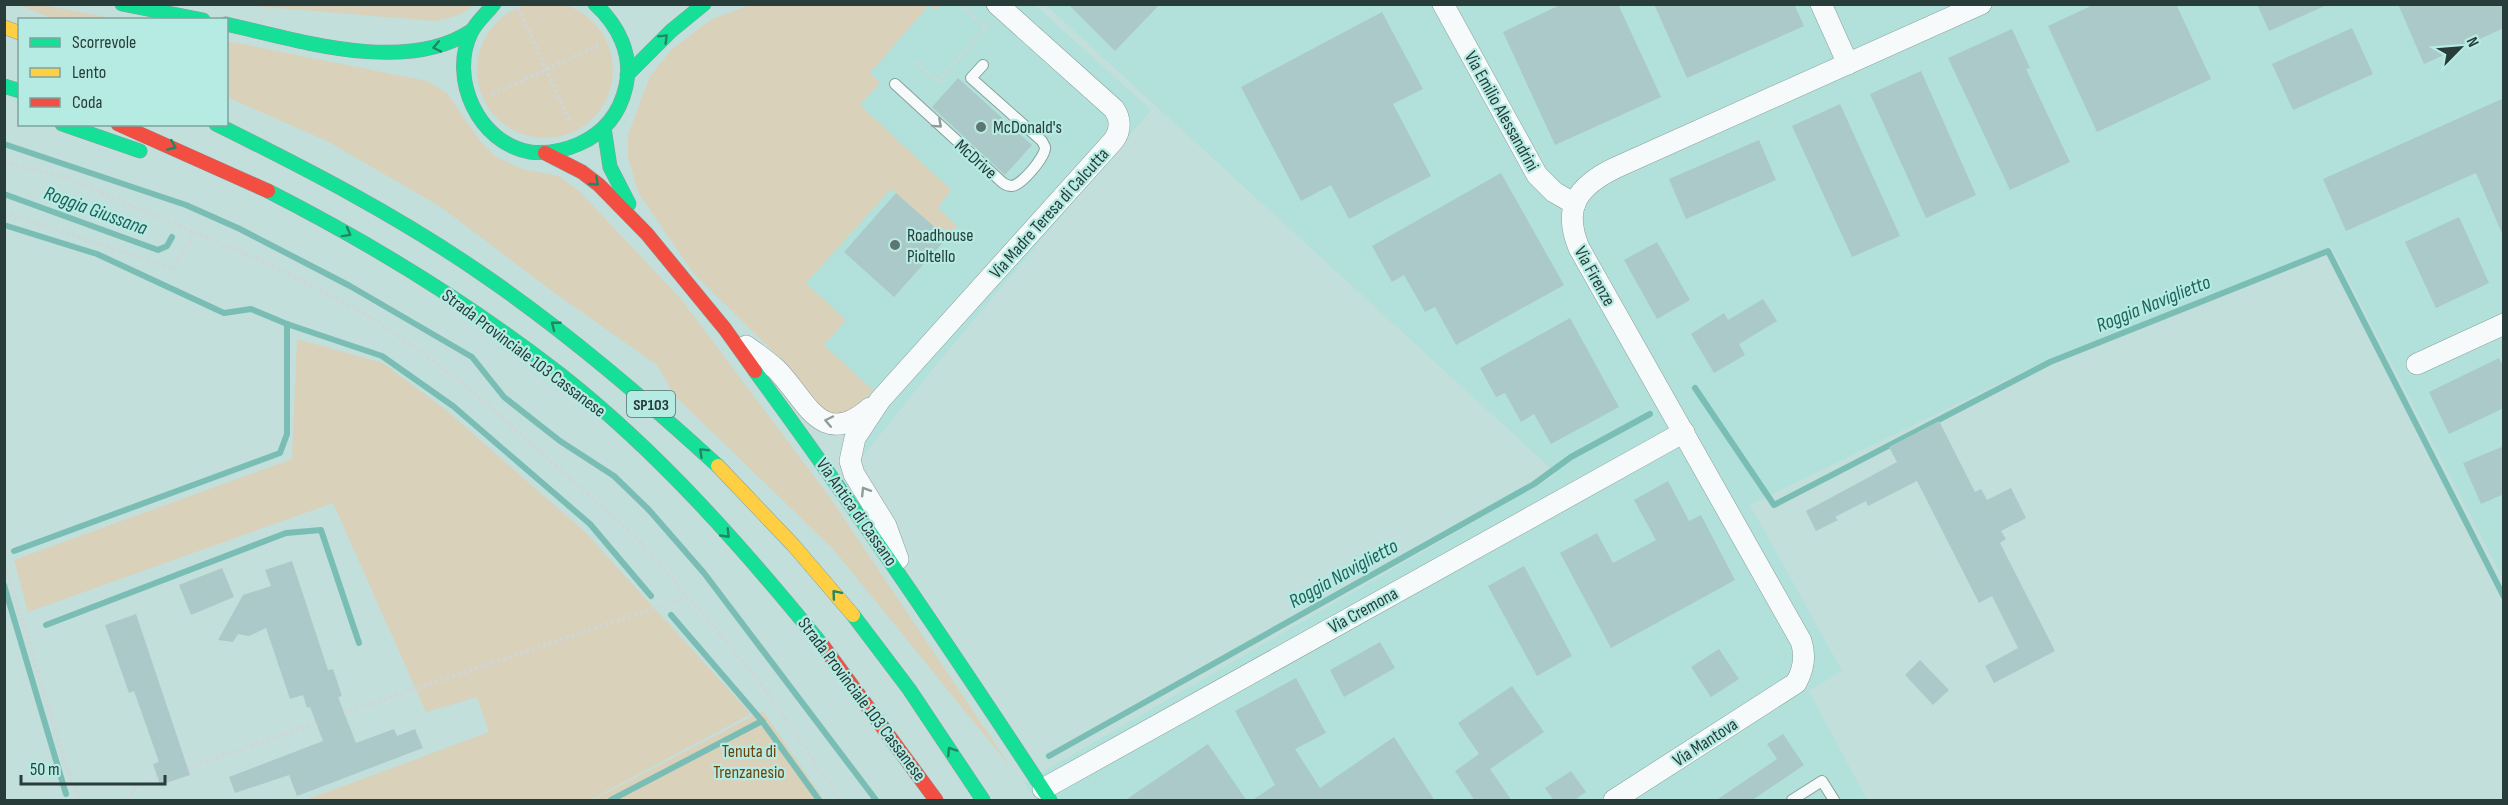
<svg xmlns="http://www.w3.org/2000/svg" width="2508" height="805" font-family="'Sofia Sans Condensed',sans-serif">
	<style>
		.built { fill: #b1e1da }
		.green { fill: #dad1bb }
		.lines { fill: none; stroke-linecap: round; stroke-linejoin: round }
		.stream { stroke: #79bdb4; stroke-width: 6 }
		.building { fill: #abc9c9 }
		.lane-casing { stroke: #899f9c; stroke-width: 12 }
		.street-casing { stroke: #899f9c; stroke-width: 22 }
		.fast-casing { stroke: #899f9c; stroke-width: 15 }
		.slow-casing { stroke: #899f9c; stroke-width: 15 }
		.jam-casing { stroke: #899f9c; stroke-width: 15 }
		.path { stroke: #ced7d6; stroke-width: 4; stroke-dasharray: 3 3; stroke-linecap: butt }
		.lane { stroke: #f6fafa; stroke-width: 10 }
		.street { stroke: #f6fafa; stroke-width: 21 }
		.fast { stroke: #16e098; stroke-width: 14 }
		.slow { stroke: #ffcf43; stroke-width: 14 }
		.jam { stroke: #f24e42; stroke-width: 14 }
		.oneway { stroke: #208664 }
		.oneway2 { stroke: #8f9c9a }
		.poi-dot { fill: #5e7672; stroke: #b6ebe3; stroke-width: 2 }
		.labels { text-anchor: middle; stroke-width: 4.5; stroke-linejoin: round; paint-order: stroke }
		.shield { fill: #b6ebe3; stroke: #53716d; stroke-width: 1.5 }
		.shield-label { font-size: 16px; font-weight: bold; fill: #283d3a }
		.street-label { font-size: 18px; fill: #283d3a; stroke: #b6ebe3 }
		.poi-label { font-size: 18px; fill: #283d3a; stroke: #b6ebe3; text-anchor: start }
		.park-label { font-size: 18px; fill: #704309; stroke: #b6ebe3 }
		.water-label { font-size: 20px; font-style: italic; fill: #1e625b; stroke: #b6ebe3 }
	</style>
	<rect width="100%" height="100%" fill="#c2dfdb"/>
	<g class="built">
		<polygon points="874,5 1035,5 1151,110 940,360 859,461 829,413 786,323"/>
		<polygon points="1046,5 2503,5 2503,579 2331,246 2049,359 1750,505 1842,671 1809,691 1867,800 1036,800 1024,783 1557,474"/>
	</g>
	<g class="green">
		<circle cx="545" cy="70" r="68"/>
		<path d="M473,4C466,15 448,18 435,21L243,5Z"/>
		<polygon points="20,5 42,5 118,19 53,19"/>
		<polygon points="750,5 941,5 936,10 929,5 870,73 880,83 860,105 951,190 938,208 957,226 947,238 891,189 806,283 846,320 824,345 874,391 848,413 825,414 784,362 694,274 639,194 628,158 628,135 650,76 672,49 712,19"/>
		<polygon points="227,41 427,81 447,93 480,141 495,156 522,169 559,176 579,191 681,299 831,499 1012,769 833,549 674,395 657,365 556,294 441,207 327,141 227,97"/>
		<polygon points="297,339 383,363 447,411 584,531 751,714 590,800 306,800 489,732 477,697 426,712 333,503 28,612 14,560 292,459"/>
		<polygon points="763,711 824,800 593,800 762,711"/>
	</g>
	<g class="lines">
		<g class="stream">
			<polyline points="4,144 186,205 240,229 350,286 472,357 504,397 560,441 614,476 649,510 704,573 876,800"/>
			<polyline points="4,194 158,250 167,246 172,237"/>
			<polyline points="4,225 97,254 224,313 251,309 287,324 382,356 453,406 590,524 651,596"/>
			<polyline points="1695,388 1774,505 2050,362 2328,251 2504,597"/>
			<polyline points="14,551 280,453 287,434 287,324"/>
			<polyline points="4,585 66,794"/>
			<polyline points="671,615 763,722"/>
			<polyline points="46,625 286,533 321,530 359,643"/>
			<polyline points="1049,756 1534,484 1571,457 1650,414"/>
			<polyline points="611,800 762,721 819,800"/>
		</g>
	</g>
	<g class="building">
		<polygon points="1068,4 1160,4 1115,51"/>
		<polygon points="1562,4 1618,4 1661,97 1555,145 1503,32"/>
		<polygon points="1654,4 1794,4 1804,26 1687,78"/>
		<polygon points="2095,4 2176,4 2211,79 2097,132 2048,26"/>
		<polygon points="2257,4 2329,4 2269,31"/>
		<polygon points="2398,4 2504,4 2504,28 2424,64"/>
		<polygon points="1382,12 1423,89 1393,104 1431,176 1349,219 1331,185 1301,201 1241,87"/>
		<polygon points="2352,28 2373,74 2293,110 2272,64"/>
		<polygon points="2012,29 2030,68 2026,69 2070,162 2010,190 1948,58"/>
		<polygon points="1921,71 1976,195 1926,218 1870,94"/>
		<polygon points="958,78 1032,145 1005,175 932,107"/>
		<polygon points="2504,98 2504,238 2476,173 2346,231 2323,179"/>
		<polygon points="1840,104 1900,236 1852,257 1792,126"/>
		<polygon points="1759,140 1776,180 1686,219 1669,179"/>
		<polygon points="1501,173 1564,285 1456,345 1435,307 1425,312 1404,275 1392,282 1372,246"/>
		<polygon points="896,193 947,238 894,297 844,252"/>
		<polygon points="2459,217 2489,283 2436,308 2405,242"/>
		<polygon points="1657,242 1690,300 1657,319 1624,260"/>
		<polygon points="1763,299 1777,321 1739,344 1745,355 1714,373 1691,334 1724,313 1728,320"/>
		<polygon points="1570,318 1619,407 1551,444 1534,414 1521,422 1505,393 1496,397 1480,368"/>
		<polygon points="2499,358 2504,368 2504,408 2449,434 2429,392"/>
		<polygon points="1939,421 1975,492 1981,489 1987,500 2011,488 2026,518 2001,531 2006,539 2000,543 2055,651 1994,683 1985,666 2018,648 1992,596 1979,603 1917,481 1868,506 1866,501 1835,517 1838,520 1816,531 1806,511 1897,462 1889,447"/>
		<polygon points="2504,446 2504,494 2481,504 2463,463"/>
		<polygon points="1668,481 1689,521 1701,515 1735,580 1611,648 1560,553 1597,533 1613,563 1656,540 1634,500"/>
		<polygon points="292,561 328,670 333,669 342,696 338,697 356,743 394,729 397,736 415,729 423,748 297,796 289,775 235,793 229,777 323,741 310,707 307,708 303,695 290,699 266,628 249,636 238,634 233,642 218,640 243,595 271,586 265,570"/>
		<polygon points="1524,566 1572,656 1537,676 1488,586"/>
		<polygon points="222,568 234,597 191,615 179,585"/>
		<polygon points="136,614 190,775 160,785 153,764 159,762 134,691 129,693 105,625"/>
		<polygon points="1380,642 1395,668 1344,697 1330,670"/>
		<polygon points="1719,649 1739,679 1711,697 1691,667"/>
		<polygon points="1920,660 1949,690 1933,705 1905,675"/>
		<polygon points="1296,678 1326,733 1295,749 1320,788 1394,737 1435,801 1251,801 1275,785 1235,711"/>
		<polygon points="1512,686 1544,732 1490,769 1512,801 1475,801 1455,771 1479,754 1458,723"/>
		<polygon points="1783,734 1804,765 1751,801 1715,801 1777,759 1767,744"/>
		<polygon points="1208,744 1247,801 1124,801"/>
		<polygon points="1571,771 1586,792 1573,801 1554,801 1545,788"/>
	</g>
	<g class="lines">
		<defs>
			<g id="lane">
				<path d="M895,84L1003,183C1006,185 1008,186 1012,186C1022,185 1046,156 1045,147L1042,141L971,78L983,65"/>
				<polyline points="1792,800 1822,781 1834,800"/>
			</g>
			<g id="street">
				<polyline points="1443,4 1537,175 1554,192 1575,204"/>
				<polyline points="1821,4 1848,64"/>
				<path d="M746,346C756,353 767,361 776,369C806,398 820,451 870,408"/>
				<polyline points="2417,364 2504,324"/>
				<path d="M898,559L886,526L854,474L850,461L855,438L880,400L1114,140C1121,130 1121,119 1114,109L997,4"/>
				<polyline points="1043,789 1684,432"/>
				<path d="M1614,800L1796,683C1804,669 1806,656 1801,641L1579,248C1562,207 1578,186 1615,168L1981,4"/>
			</g>
			<g id="fast">
				<polyline points="122,4 203,20"/>
				<path d="M494,4C487,13 476,22 471,33C449,78 478,143 530,152C548,154 563,151 579,144C604,133 620,113 626,86C633,54 618,25 595,4"/>
				<path d="M226,24C297,40 405,75 471,31"/>
				<polyline points="627,75 671,31 704,4"/>
				<polyline points="4,86 20,91"/>
				<polyline points="62,124 140,151"/>
				<path d="M216,124C309,170 400,217 485,276C568,333 644,398 718,466"/>
				<polyline points="604,128 610,167 629,204"/>
				<path d="M268,191C372,244 470,304 561,375C660,453 744,549 823,646"/>
				<path d="M755,371C858,511 955,655 1050,800"/>
				<polyline points="853,615 909,689 983,800"/>
			</g>
			<g id="slow">
				<polyline points="4,27 20,33"/>
				<polyline points="718,466 794,546 853,615"/>
			</g>
			<g id="jam">
				<polyline points="118,124 268,191"/>
				<polyline points="545,153 582,172 599,185 647,234 725,329 755,371"/>
				<polyline points="823,646 936,800"/>
			</g>
		</defs>
		<use href="#lane" class="lane-casing"/>
		<use href="#street" class="street-casing"/>
		<use href="#fast" class="fast-casing"/>
		<use href="#slow" class="slow-casing"/>
		<use href="#jam" class="jam-casing"/>
		<g class="path">
			<polyline points="960,4 986,28"/>
			<polyline points="518,8 571,124"/>
			<polyline points="916,62 938,82 990,23"/>
			<polyline points="492,94 600,45"/>
			<polyline points="4,162 67,178 271,265 364,313 422,352 479,397 635,536 734,650 770,696 840,800"/>
			<polyline points="4,212 173,269 195,231"/>
			<polyline points="4,561 64,758 79,800"/>
			<polyline points="344,713 687,597"/>
			<polyline points="188,768 316,723"/>
			<polyline points="128,800 135,788 158,778"/>
		</g>
		<use href="#lane" class="lane"/>
		<use href="#street" class="street"/>
		<use href="#fast" class="fast"/>
		<use href="#slow" class="slow"/>
		<use href="#jam" class="jam"/>
	</g>
	<defs><path id="oneway-chevron" d="M-2-3.5L2.5 0L-2 3.5" fill="none" stroke-width="1.6" stroke-linecap="round" stroke-linejoin="round" transform="scale(1.5)"/></defs>
	<g class="oneway">
		<use href="#oneway-chevron" transform="translate(664 38) rotate(-45)"/>
		<use href="#oneway-chevron" transform="translate(437 47) rotate(168)"/>
		<use href="#oneway-chevron" transform="translate(172 146) rotate(23)"/>
		<use href="#oneway-chevron" transform="translate(595 182) rotate(41)"/>
		<use href="#oneway-chevron" transform="translate(347 233) rotate(29)"/>
		<use href="#oneway-chevron" transform="translate(555 325) rotate(-142)"/>
		<use href="#oneway-chevron" transform="translate(703 452) rotate(-136)"/>
		<use href="#oneway-chevron" transform="translate(726 534) rotate(46)"/>
		<use href="#oneway-chevron" transform="translate(836 594) rotate(-130)"/>
		<use href="#oneway-chevron" transform="translate(951 751) rotate(-123)"/>
	</g>
	<g class="oneway2">
		<use href="#oneway-chevron" transform="translate(938 124) rotate(42)"/>
		<use href="#oneway-chevron" transform="translate(829 421) rotate(-168)"/>
		<use href="#oneway-chevron" transform="translate(865 491) rotate(-122)"/>
	</g>
	<g class="poi-dot">
		<circle cx="981" cy="127" r="6"/>
		<circle cx="895" cy="245" r="6"/>
	</g>
	<g class="labels">
		<rect class="shield" x="627" y="391" width="48" height="26" rx="4.5"/>
		<g class="shield-label">
			<text x="651" y="410">SP103</text>
		</g>
		<g class="street-label">
			<text transform="translate(1502 111) rotate(61)" y="6">Via Emilio Alessandrini</text>
			<text transform="translate(976 159) rotate(42)" y="6">McDrive</text>
			<text transform="translate(1049 213) rotate(-48)" y="6">Via Madre Teresa di Calcutta</text>
			<text transform="translate(1595 276) rotate(61)" y="6">Via Firenze</text>
			<text transform="translate(524 353) rotate(37)" y="6">Strada Provinciale 103 Cassanese</text>
			<text transform="translate(857 512) rotate(55)" y="6">Via Antica di Cassano</text>
			<text transform="translate(1363 610) rotate(-29)" y="6">Via Cremona</text>
			<text transform="translate(862 699) rotate(53)" y="6">Strada Provinciale 103 Cassanese</text>
			<text transform="translate(1705 742) rotate(-33)" y="6">Via Mantova</text>
		</g>
		<g class="poi-label">
			<text x="993" y="133">McDonald's</text>
			<text x="907" y="241">Roadhouse<tspan x="907" dy="21">Pioltello</tspan></text>
		</g>
		<g class="park-label">
			<text x="749" y="757">Tenuta di<tspan x="749" dy="21">Trenzanesio</tspan></text>
		</g>
		<g class="water-label">
			<text transform="translate(96 210) rotate(20)" y="7">Roggia Giussana</text>
			<text transform="translate(2153 303) rotate(-22)" y="7">Roggia Naviglietto</text>
			<text transform="translate(1343 573) rotate(-29)" y="7">Roggia Naviglietto</text>
		</g>
	</g>
	<rect width="2508" height="805" fill="none" stroke="#283d3a" stroke-width="12"/>
	<rect x="18" y="18" width="210" height="108" fill="#b6ebe3" stroke="#7da59f" stroke-width="1.5"/>
	<rect x="30" y="38" width="30" height="9" fill="#16e098" stroke="#7da59f" stroke-width="1.5"/>
	<text x="72" y="48" font-size="18" fill="#283d3a">Scorrevole</text>
	<rect x="30" y="68" width="30" height="9" fill="#ffcf43" stroke="#7da59f" stroke-width="1.5"/>
	<text x="72" y="78" font-size="18" fill="#283d3a">Lento</text>
	<rect x="30" y="98" width="30" height="9" fill="#f24e42" stroke="#7da59f" stroke-width="1.5"/>
	<text x="72" y="108" font-size="18" fill="#283d3a">Coda</text>
	<g transform="translate(2460 48) rotate(65)" stroke="#b6ebe3" stroke-width="4.5" paint-order="stroke">
	<path d="M0-4.5L10 22L0 15L-10 22Z" fill="#283d3a"/>
	<text y="-9" font-size="16" font-weight="bold" text-anchor="middle" fill="#283d3a">N</text>
	</g>
	<path d="M21 775v9h144v-9" fill="none" stroke="#283d3a" stroke-width="3"/>
	<text x="30" y="775" font-size="18" fill="#283d3a" stroke="#b6ebe3" stroke-width="4.5" paint-order="stroke">50 m</text>
</svg>
